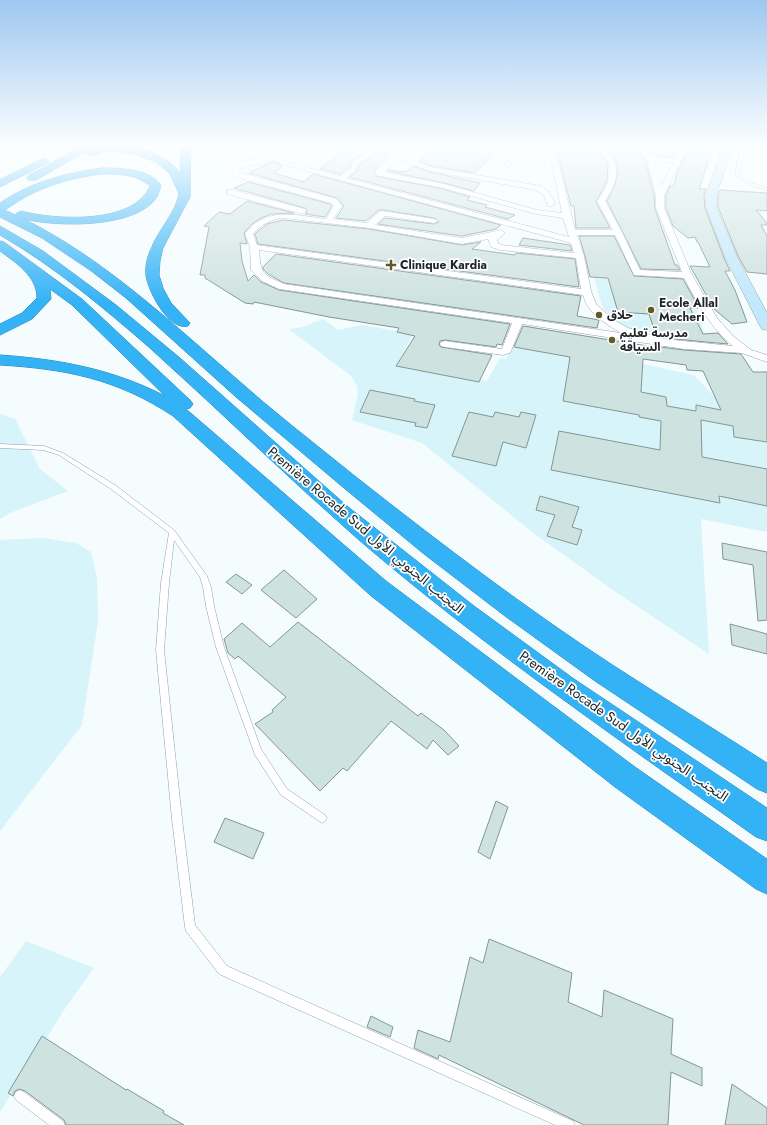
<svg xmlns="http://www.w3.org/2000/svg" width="767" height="1125" font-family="Jost,'Noto Sans Arabic',sans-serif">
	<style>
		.built { fill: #d7f4fb }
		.building { fill: #cee2e0; stroke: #839694; fill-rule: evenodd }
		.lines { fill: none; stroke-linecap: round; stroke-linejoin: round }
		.service-casing { stroke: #90a2a7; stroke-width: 1 }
		.minor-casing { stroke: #90a2a7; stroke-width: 1 }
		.secondary-casing { stroke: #90a2a7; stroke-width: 1 }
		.motorway-casing { stroke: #2d81ae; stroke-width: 1 }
		.service { fill: #fff; fill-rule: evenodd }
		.minor { fill: #fff; fill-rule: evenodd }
		.secondary { fill: #c2e8fc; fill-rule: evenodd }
		.motorway { fill: #34b2f6; fill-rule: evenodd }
		.motorway-bridge-casing { stroke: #2d81ae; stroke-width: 12; stroke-linecap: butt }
		.motorway-bridge { stroke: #34b2f6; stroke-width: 11 }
		.poi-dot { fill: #615a27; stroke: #fff; stroke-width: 1.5 }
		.labels { text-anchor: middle; stroke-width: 3.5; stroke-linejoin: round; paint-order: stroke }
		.far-poi-label { font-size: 12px; font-weight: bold; fill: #202729; stroke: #fff; text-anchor: start }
		.street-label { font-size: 14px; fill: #202729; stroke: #fff }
	</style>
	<rect width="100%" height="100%" fill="#f4fcfe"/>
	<g class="built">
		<polygon points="594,278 683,279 700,318 704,334 656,334 627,328 608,315 602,305"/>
		<polygon points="323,319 338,330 362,325 413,334 397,364 487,381 500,358 506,359 513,340 578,350 694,375 714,396 767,404 767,532 701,519 709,654 610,588 536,535 422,443 352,420 358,394 357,386 351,376 289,329 303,327"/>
		<polygon points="0,414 15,419 40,469 68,491 10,513 0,519"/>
		<polygon points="43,538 76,543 91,552 97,578 98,622 82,725 0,831 0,540"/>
		<polygon points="26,941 94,968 64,1010 0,1112 0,977"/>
	</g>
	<g class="building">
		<polygon points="436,145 501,145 475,173 431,166 419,161"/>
		<polygon points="582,145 594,145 603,157 608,165 607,181 596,202 610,228 576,228 574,206 571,206 556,146 582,147"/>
		<polygon points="604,145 631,145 645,158 650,179 650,183 651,183 654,195 655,209 675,265 677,265 680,270 641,269 607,201 614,188 618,172 615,159"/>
		<polygon points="640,145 681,145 675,157 668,157 656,155"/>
		<polygon points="690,145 714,145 699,189 706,189 704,195 705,208 724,258 730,271 725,271 735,290 747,322 732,324 714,309 690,266 710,267 698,242 697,242 695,237 688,238 673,226 666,208 666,195 670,186 674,186 677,173"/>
		<polygon points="347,148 366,151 352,161 350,167 340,174 320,169"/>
		<polygon points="378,152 389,155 375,168 377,168 374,171 375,176 443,189 470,197 467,200 487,205 485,207 515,215 508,219 349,177 357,171 359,165"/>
		<polygon points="274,161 283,166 274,173 304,182 313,174 501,225 496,229 462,236 378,224 385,218 434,224 439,222 434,218 383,210 379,210 366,221 336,218 344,206 337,198 249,173"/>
		<polygon points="413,166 430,172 480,183 474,191 444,183 387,171 389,170 406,172"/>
		<polygon points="248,182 330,204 332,206 325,217 305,214 307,212 305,208 234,188"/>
		<polygon points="720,190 767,193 767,211 756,210 767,223 767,225 761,225 767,236 767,274 747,272 738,256 718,207 718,195"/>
		<polygon points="247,201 294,213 271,214 261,218 252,224 244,233 247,244 240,243 242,261 248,281 254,275 261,282 279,290 510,324 502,345 497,344 496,347 445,340 440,341 439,345 441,347 492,355 479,382 396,366 415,336 397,332 399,328 329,317 254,302 253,304 245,303 205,278 205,275 200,275 209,227 204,226 219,212 230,214"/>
		<polygon points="283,220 369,229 462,245 481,242 472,249 515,255 516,253 575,259 579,287 258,244 255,234 257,232 267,224"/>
		<polygon points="579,236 614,236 634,276 683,279 699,308 690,308 703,334 718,333 728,344 664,338 656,335 649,314 618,312 608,278 590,277 585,256"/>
		<polygon points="523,238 570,245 572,251 519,245"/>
		<polygon points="276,254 581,296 577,316 599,320 597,328 284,283 268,274 263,269 263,267"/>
		<path d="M523,326L660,348V347L684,350L741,354L753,372H767V442L734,437L733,426L701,420L702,457L767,469V506L719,496L720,503L551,470L559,431L660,450L661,421L639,417V415L563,401L570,357L514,347ZM643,359L686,365L687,370L703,371L721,410L696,405V411L667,406L666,397L641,392Z"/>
		<polygon points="370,390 415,399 414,401 435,405 427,428 415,426 416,423 360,412"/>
		<polygon points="469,412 493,417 495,412 519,417 521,412 536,415 526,448 503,442 496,466 452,456"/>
		<polygon points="540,496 579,507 572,527 582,530 577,545 547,536 555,515 536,510"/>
		<polygon points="722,543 767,552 767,620 758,621 753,565 723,559"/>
		<polygon points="284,570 317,599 296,618 261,590"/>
		<polygon points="236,574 252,585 242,594 226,582"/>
		<polygon points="298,622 418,716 421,713 444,730 459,746 448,755 433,740 427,749 391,721 347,771 343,768 320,791 255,724 273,712 272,710 286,697 238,656 235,659 228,653 224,639 242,623 270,647"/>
		<polygon points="730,624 767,634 767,654 732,645"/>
		<polygon points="496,801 508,807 490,859 478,852"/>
		<polygon points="225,818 264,833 253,859 214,842"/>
		<polygon points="489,939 572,973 568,1002 602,1017 604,990 673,1019 671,1054 702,1068 702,1086 671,1072 668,1125 584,1125 439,1055 438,1059 414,1048 418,1030 450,1042 470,957 483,963"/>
		<polygon points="371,1016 393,1027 390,1037 367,1027"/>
		<polygon points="42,1036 126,1090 127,1089 164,1111 163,1113 184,1125 66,1125 64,1120 25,1091 19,1089 15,1091 13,1096 8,1093"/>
		<polygon points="732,1084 767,1108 767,1125 725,1125"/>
	</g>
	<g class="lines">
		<defs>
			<g id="service">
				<polygon points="742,145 746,145 739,174 752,183 767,188 767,190 750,185 735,174"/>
				<polygon points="763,145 766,145 767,148"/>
				<polygon points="0,444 44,446 63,453 115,485 174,530 207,576 211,587 214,606 224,647 261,749 287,789 325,815 327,818 325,821 322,823 319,821 281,795 255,755 216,647 206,606 203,587 200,577 174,540 169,583 164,650 182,819 195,925 227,966 573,1121 575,1125 555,1125 219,974 186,931 185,927 172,819 156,650 161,583 169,533 111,489 59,455 43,450 0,448"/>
				<polygon points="20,1090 24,1092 63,1121 65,1125 49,1125 16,1100 14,1096 16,1092"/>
			</g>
			<g id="minor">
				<path d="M271,145H277L274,151L275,156L285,162L340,176L351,168L353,162L371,149L356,145H372L391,149L399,155L431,167L541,186L549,192L555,204L551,206H548L544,195L536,190L430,171L398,159L384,172L444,184L537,210L562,213L548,145H554L575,230H613L597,201C605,191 615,172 607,160C604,154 599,150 595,145H602C607,150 613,156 615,162C620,175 612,191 605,201L622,232L640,270L682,272L656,208V195L646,157L632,145C650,145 651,163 676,158L683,145H689L664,195V208L691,273L717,318L733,336L751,350L767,355V362L742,353L684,349L522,324L511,351L510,353L503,355L445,347L441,346L440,344L441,342L445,341L502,349L512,323L279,289L262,281L251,270L250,247L245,234C265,206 296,215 326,219L334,206L331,203L236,177L231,172C232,171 234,167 235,166C241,161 262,156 268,161C260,167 246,162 239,171L242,173L337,199L342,206L333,219L367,223L380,211H383L434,219L438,221L434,223L385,216L375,225L462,238L501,230L505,233L497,240L498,243L501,245L574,253L571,243L281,164L269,157L268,151ZM378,150L387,152L393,157L375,171V175L443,188L536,214L563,218L569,237L346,178L356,170L358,164ZM654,161L666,163L674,162L661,186ZM283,218L369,228L462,244L488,239L491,247L500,250L576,258L581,289L257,245L253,234C261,224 270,220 283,218ZM577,235H615L634,275L684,278C697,302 711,329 733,346L664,339L628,328L612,319L596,304L591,291L584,256ZM259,250L583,295C588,314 605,323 621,333L284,284C262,274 261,275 259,250Z"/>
				<polygon points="527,145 534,145 509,166 505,166 505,164"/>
				<polygon points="227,190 233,190 305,209 306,211 305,213 299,213 227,194"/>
			</g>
			<polygon id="secondary" points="724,145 734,145 716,195 716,207 737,257 767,313 767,330 762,329 760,326 725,257 706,207 706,195"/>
			<g id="motorway">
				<polygon points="0,145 7,145 5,147 0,148"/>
				<path d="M85,145C115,145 161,145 180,173L181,145H191L190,197L163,248L160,261L159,275L163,288L171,303L190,323L188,326C169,331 149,293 146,276C145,267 147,257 151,249C158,230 175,214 179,194L170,174L156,162L136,155L97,147L83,153L36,180H28L27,178L28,176Z"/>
				<polygon points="44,158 49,161 48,163 0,187 0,180"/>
				<path d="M102,168C121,168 148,168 161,185C160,189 159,193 157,197C136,229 56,227 24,219C102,258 165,317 231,374C271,410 314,443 356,477C440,543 525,608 614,666C665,699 716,730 767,763V793L757,789L595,681L505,616L424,554L344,488L236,397L126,298L90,270L42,238L0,217V203C31,182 65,173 102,168ZM102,174C120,174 135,174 150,186C134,225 55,220 21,211L17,213L15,215L5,210C36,188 64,179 102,174Z"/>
				<path d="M0,226L43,251L116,305L180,358L347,506L474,606L574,679L767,808V841L756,837C621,741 485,648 359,540C288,478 221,412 151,349C104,308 55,267 0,235Z"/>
				<path d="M0,241L4,242L82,299L190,400L193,404L190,408L186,409L386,581L635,767L767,859V894L756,889L615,787L370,595L173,416C117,379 66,369 0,365V355C58,359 113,369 165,396L72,305L50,289L51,299L32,319L0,335V324L22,313L37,298C37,276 16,263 0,251Z"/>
			</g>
		</defs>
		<use href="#service" class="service-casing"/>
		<use href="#minor" class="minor-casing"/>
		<use href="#secondary" class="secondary-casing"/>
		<use href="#motorway" class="motorway-casing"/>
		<use href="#service" class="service"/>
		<use href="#minor" class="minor"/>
		<use href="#secondary" class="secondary"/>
		<use href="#motorway" class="motorway"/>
		<defs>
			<polyline id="motorway-bridge" points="92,151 106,145"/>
		</defs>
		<use href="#motorway-bridge" class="motorway-bridge-casing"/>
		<use href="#motorway-bridge" class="motorway-bridge"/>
	</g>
	<linearGradient id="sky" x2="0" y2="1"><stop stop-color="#9fc7f0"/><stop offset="0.48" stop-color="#fafeff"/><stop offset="1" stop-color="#fafeff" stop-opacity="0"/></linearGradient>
	<rect width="767" height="303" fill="url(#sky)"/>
	<g class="poi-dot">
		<path d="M389 259h4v4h4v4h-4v4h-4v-4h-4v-4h4z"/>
		<circle cx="651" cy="310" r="4"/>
		<circle cx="599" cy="315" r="4"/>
		<circle cx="612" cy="340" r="4"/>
	</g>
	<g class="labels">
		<g class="far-poi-label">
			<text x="400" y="269">Clinique Kardia</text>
			<text x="659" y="307">Ecole Allal<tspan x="659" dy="14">Mecheri</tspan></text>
			<text x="607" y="319">حلاق</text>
			<text x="620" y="337">مدرسة تعليم<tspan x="620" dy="14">السياقة</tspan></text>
		</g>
		<g class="street-label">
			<text transform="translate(366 530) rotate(40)" y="5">Première Rocade Sud التجنب الجنوبي الأول</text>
			<text transform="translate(624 726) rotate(35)" y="5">Première Rocade Sud التجنب الجنوبي الأول</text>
		</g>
	</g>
</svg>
